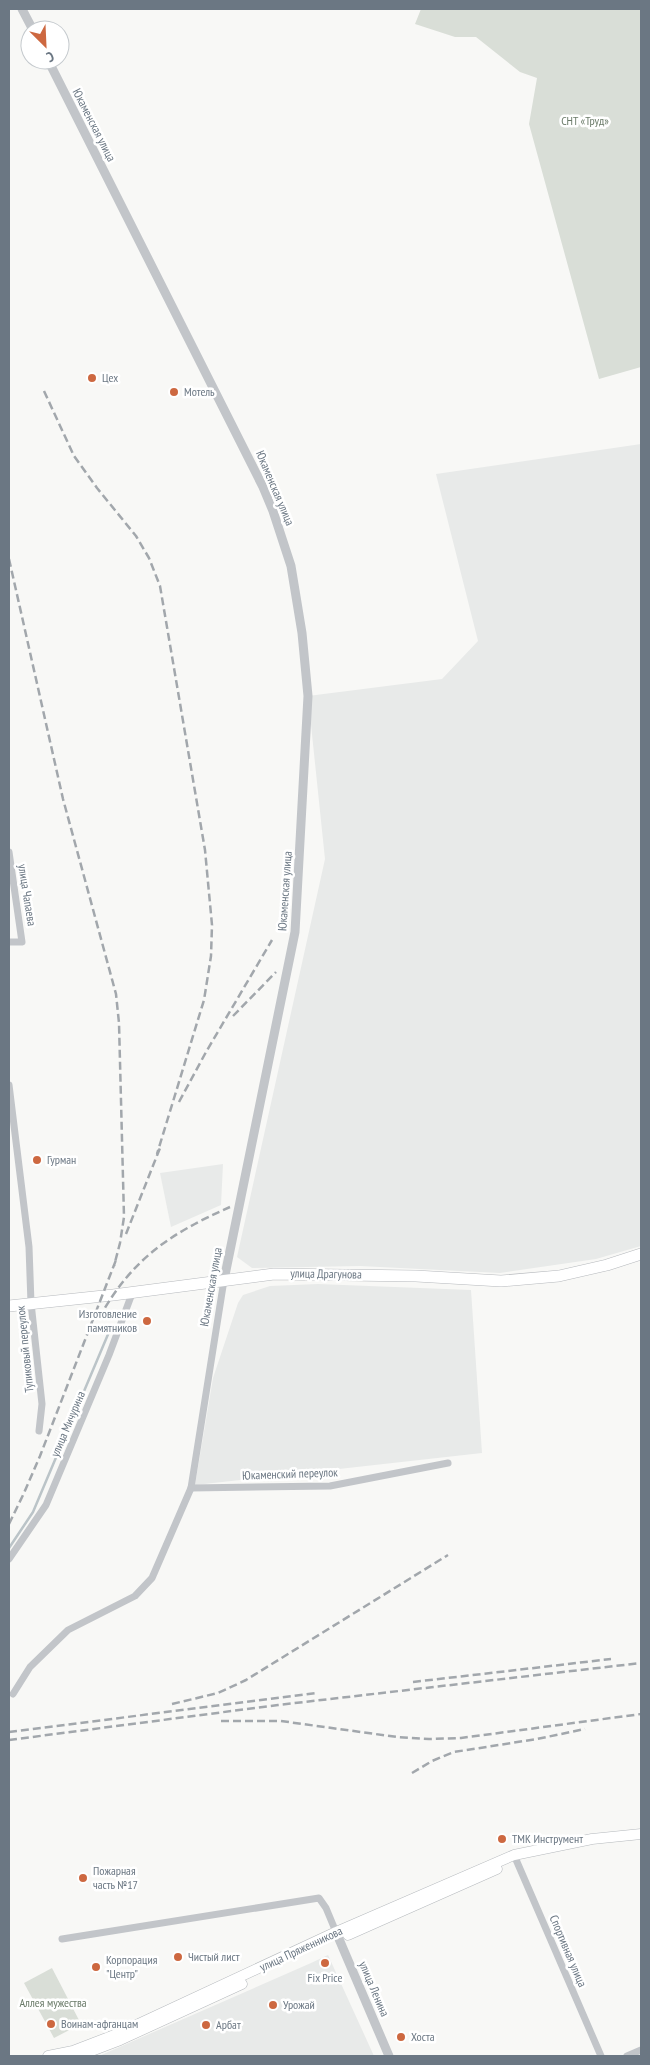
<svg xmlns="http://www.w3.org/2000/svg" width="650" height="2065" font-family="'PT Sans Narrow',sans-serif">
	<style>
		.built { fill: #e8eae9 }
		.green { fill: #d9ded7 }
		.lines { fill: none; stroke-linecap: round; stroke-linejoin: round }
		.stream { stroke: #bbc4c8; stroke-width: 2.5 }
		.secondary-casing { stroke: #b5b9bd; stroke-width: 11 }
		.primary-casing { stroke: #b6b9bd; stroke-width: 12 }
		.minor { stroke: #c2c5c9; stroke-width: 7 }
		.tertiary { stroke: #c2c5c9; stroke-width: 9 }
		.secondary { stroke: #fff; stroke-width: 10 }
		.primary { stroke: #fff; stroke-width: 11 }
		.rail { stroke: #a2a7ac; stroke-width: 2.5; stroke-dasharray: 8 4; stroke-linecap: butt }
		.poi-dot { fill: #cd6840; stroke: #fff; stroke-width: 2 }
		.labels { text-anchor: middle; stroke-width: 5; stroke-linejoin: round; paint-order: stroke }
		.park-label { font-size: 12px; fill: #6b7b69; stroke: #fff }
		.street-label { font-size: 12px; fill: #6b7783; stroke: #fff }
		.poi-label { font-size: 12px; fill: #6b7783; stroke: #fff; text-anchor: start }
	</style>
	<rect width="100%" height="100%" fill="#f8f8f6"/>
	<g class="built">
		<polygon points="641,444 641,1246 596,1259 500,1273 360,1266 252,1268 237,1257 325,859 308,696 442,679 478,641 436,474"/>
		<polygon points="223,1164 221,1205 171,1227 160,1173"/>
		<polygon points="318,1284 471,1290 482,1453 195,1485 213,1378 238,1303 243,1295 270,1286"/>
		<polygon points="328,1955 374,2056 99,2056 311,1963"/>
	</g>
	<g class="green">
		<polygon points="421,9 641,9 641,367 599,379 529,124 537,78 520,72 476,37 455,37 415,24"/>
		<polygon points="52,1968 81,2024 54,2038 24,1983"/>
	</g>
	<g class="lines">
		<polyline class="stream" points="9,1548 33,1512 109,1332"/>
		<defs>
			<g id="secondary">
				<polyline points="348,1935 497,1869"/>
				<polyline points="48,2056 73,2051 117,2034 336,1932 514,1855 592,1839 641,1834"/>
				<polyline points="78,2056 120,2040 242,1984"/>
			</g>
			<polyline id="primary" points="9,1306 113,1295 274,1274 416,1276 501,1281 559,1276 607,1265 641,1254"/>
		</defs>
		<use href="#secondary" class="secondary-casing"/>
		<use href="#primary" class="primary-casing"/>
		<g class="minor">
			<polyline points="9,852 22,942 9,942"/>
			<polyline points="9,1085 29,1247 31,1303 42,1404 39,1431"/>
			<polyline points="191,1488 330,1486 448,1463"/>
			<polyline points="9,1559 46,1505 109,1355 133,1291"/>
			<polyline points="13,1694 30,1667 68,1630 135,1596 152,1578 191,1488 224,1280"/>
			<polyline points="514,1855 601,2056"/>
			<polyline points="62,1939 319,1898 326,1908 336,1932"/>
			<polyline points="627,2056 641,2050"/>
		</g>
		<g class="tertiary">
			<polyline points="22,9 33,30"/>
			<polyline points="48,60 263,487 273,511 291,566 302,633 308,696 295,932 224,1280"/>
			<polyline points="336,1932 389,2056"/>
		</g>
		<use href="#secondary" class="secondary"/>
		<use href="#primary" class="primary"/>
		<g class="rail">
			<polyline points="44,391 74,456 97,488 136,536 149,558 160,586 205,850 212,925 211,956 204,1000 157,1154"/>
			<polyline points="9,559 63,799 116,994 119,1023 124,1217 120,1243 114,1266"/>
			<polyline points="233,1016 276,972"/>
			<polyline points="179,1102 206,1052 272,940"/>
			<polyline points="126,1234 160,1148"/>
			<path d="M99,1318C132,1259 169,1234 230,1207"/>
			<polyline points="9,1524 24,1493 40,1456 116,1260"/>
			<polyline points="413,1682 611,1659"/>
			<polyline points="172,1704 218,1693 246,1680 448,1555"/>
			<polyline points="221,1721 281,1721 397,1737 429,1739 461,1738 641,1714"/>
			<polyline points="9,1732 316,1693"/>
			<polyline points="9,1740 278,1705 641,1663"/>
			<polyline points="412,1773 432,1761 454,1752 537,1739 585,1729"/>
		</g>
	</g>
	<g class="poi-dot">
		<circle cx="92" cy="378" r="5"/>
		<circle cx="174" cy="392" r="5"/>
		<circle cx="37" cy="1160" r="5"/>
		<circle cx="147" cy="1321" r="5"/>
		<circle cx="502" cy="1839" r="5"/>
		<circle cx="83" cy="1878" r="5"/>
		<circle cx="178" cy="1957" r="5"/>
		<circle cx="325" cy="1963" r="5"/>
		<circle cx="96" cy="1967" r="5"/>
		<circle cx="273" cy="2005" r="5"/>
		<circle cx="51" cy="2024" r="5"/>
		<circle cx="206" cy="2025" r="5"/>
		<circle cx="401" cy="2037" r="5"/>
	</g>
	<g class="labels">
		<g class="park-label">
			<text x="585" y="125">СНТ «Труд»</text>
			<text x="53" y="2007">Аллея мужества</text>
		</g>
		<g class="street-label">
			<text transform="translate(94 125) rotate(63)" y="4">Юкаменская улица</text>
			<text transform="translate(275 488) rotate(67)" y="4">Юкаменская улица</text>
			<text transform="translate(285 891) rotate(-86)" y="4">Юкаменская улица</text>
			<text transform="translate(27 895) rotate(81)" y="4">улица Чапаева</text>
			<text transform="translate(326 1274) rotate(1)" y="4">улица Драгунова</text>
			<text transform="translate(211 1287) rotate(-80)" y="4">Юкаменская улица</text>
			<text transform="translate(25 1349) rotate(-96)" y="4">Тупиковый переулок</text>
			<text transform="translate(68 1424) rotate(-67)" y="4">улица Мичурина</text>
			<text transform="translate(290 1474) rotate(-2)" y="4">Юкаменский переулок</text>
			<text transform="translate(301 1949) rotate(-25)" y="4">улица Пряженникова</text>
			<text transform="translate(568 1951) rotate(67)" y="4">Спортивная улица</text>
			<text transform="translate(374 1989) rotate(67)" y="4">улица Ленина</text>
		</g>
		<g class="poi-label">
			<text x="102" y="382">Цех</text>
			<text x="184" y="396">Мотель</text>
			<text x="47" y="1164">Гурман</text>
			<text x="137" y="1318" text-anchor="end">Изготовление<tspan x="137" dy="14">памятников</tspan></text>
			<text x="512" y="1843">ТМК Инструмент</text>
			<text x="93" y="1875">Пожарная<tspan x="93" dy="14">часть №17</tspan></text>
			<text x="188" y="1961">Чистый лист</text>
			<text x="106" y="1964">Корпорация<tspan x="106" dy="14">"Центр"</tspan></text>
			<text x="325" y="1982" text-anchor="middle">Fix Price</text>
			<text x="283" y="2009">Урожай</text>
			<text x="61" y="2028">Воинам-афганцам</text>
			<text x="216" y="2029">Арбат</text>
			<text x="411" y="2041">Хоста</text>
		</g>
	</g>
	<rect width="650" height="2065" fill="none" stroke="#6b7783" stroke-width="20"/>
	<g transform="translate(45 45) rotate(156)"><circle r="24" fill="#ffffff" stroke="#c4c9cd"/>
	<path d="M0-4L9 19L0 12L-9 19Z" fill="#cd6840"/>
	<text y="-8" font-size="14" font-weight="bold" text-anchor="middle" fill="#6b7783">С</text>
	</g>
</svg>
